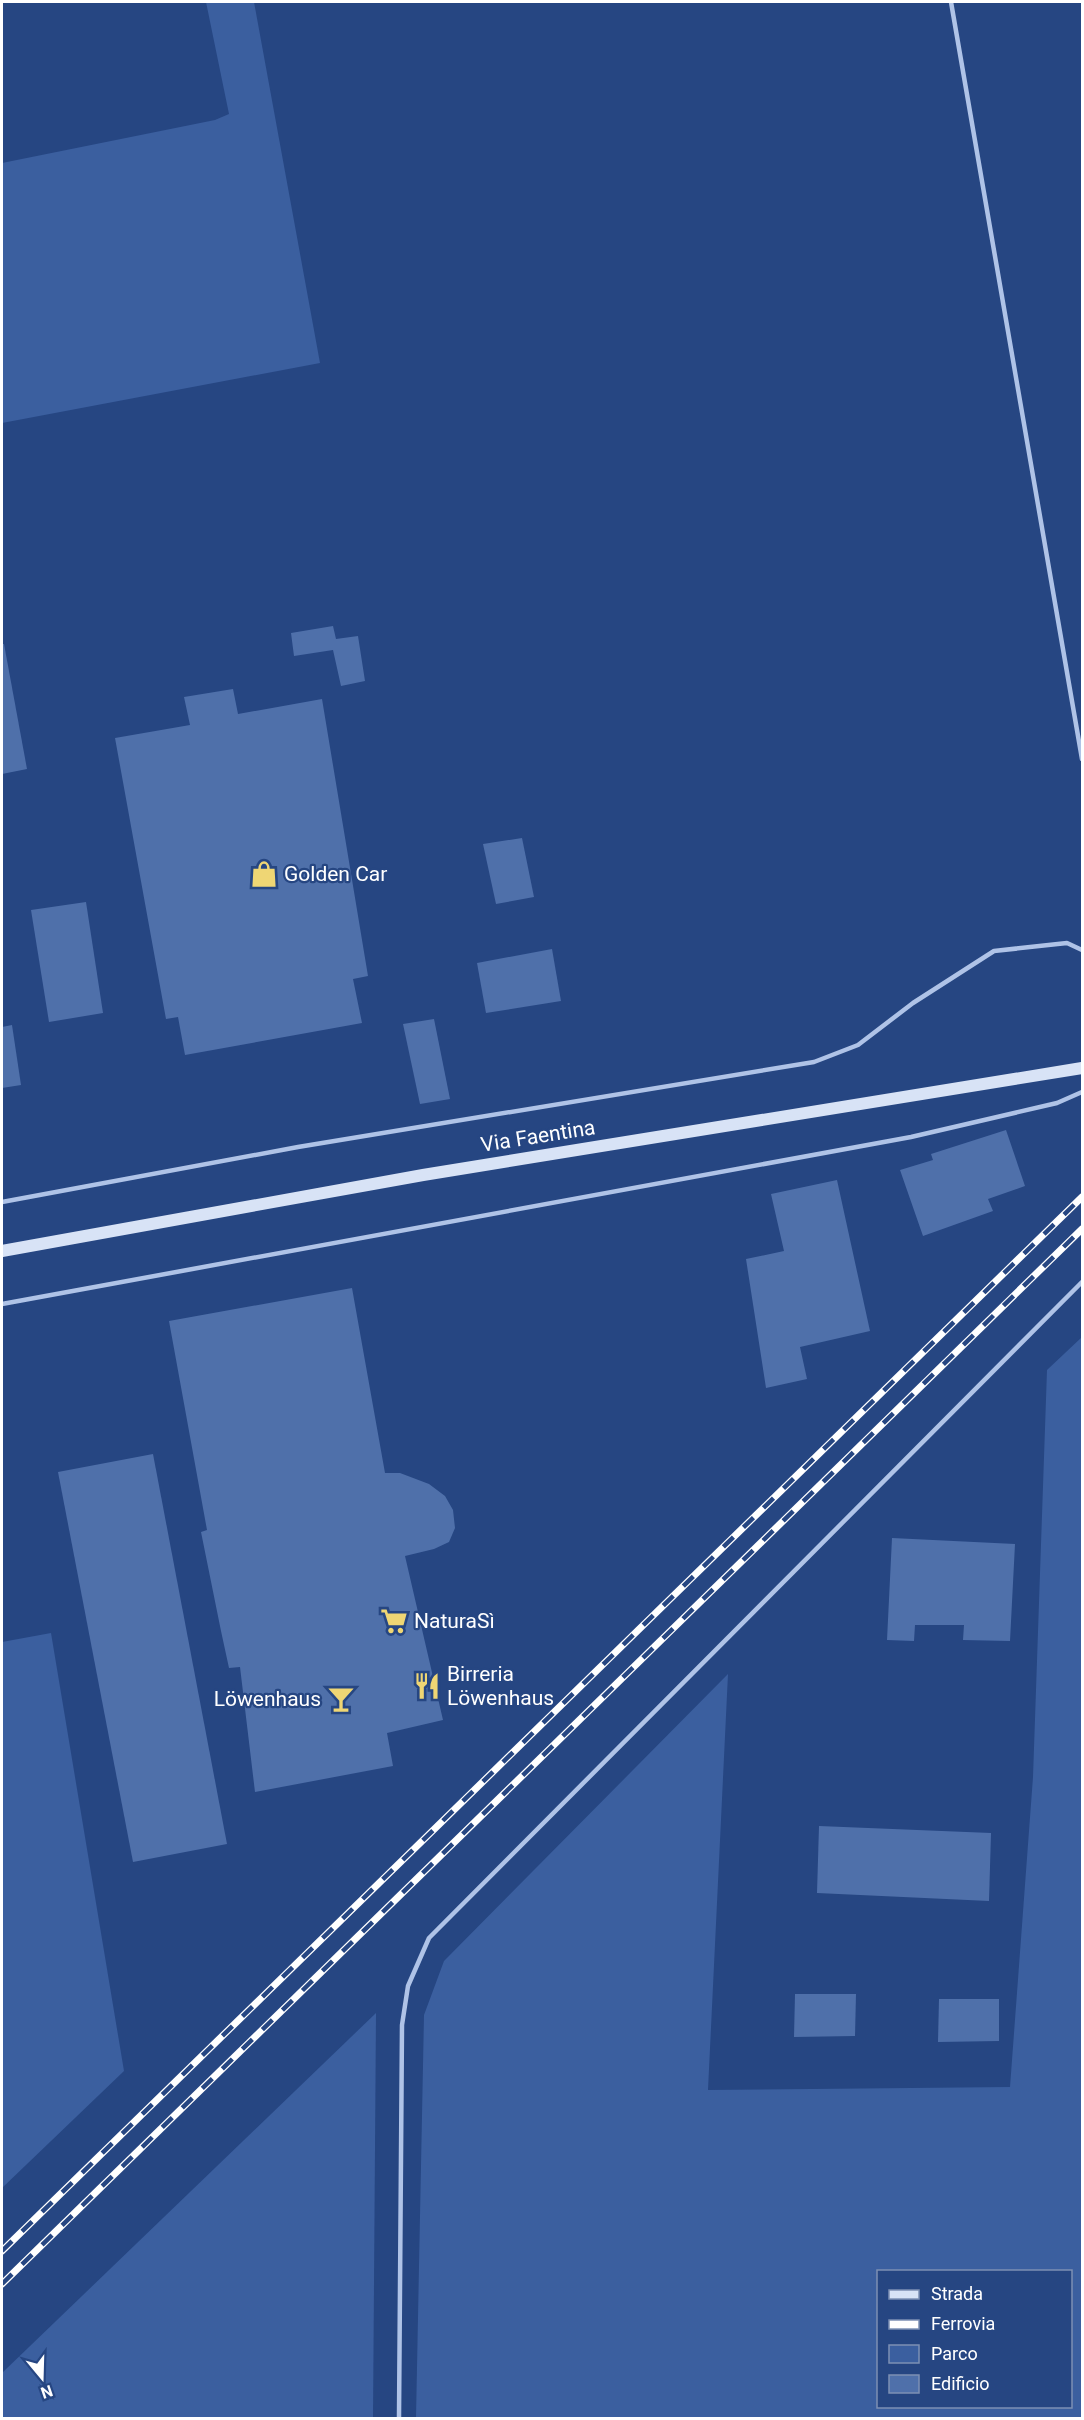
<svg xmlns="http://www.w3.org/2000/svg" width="1084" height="2420" font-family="Roboto,sans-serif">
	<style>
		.green { fill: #3b5f9f; fill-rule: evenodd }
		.building { fill: #4f70aa }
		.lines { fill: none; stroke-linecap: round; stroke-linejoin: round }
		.lane { stroke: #afc3e7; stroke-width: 4.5 }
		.secondary { stroke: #d8e3f6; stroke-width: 12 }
		.rail-casing { stroke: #fff; stroke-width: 7 }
		.rail { stroke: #264682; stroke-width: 4.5; stroke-dasharray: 14; stroke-linecap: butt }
		.labels { text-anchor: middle; stroke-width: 4.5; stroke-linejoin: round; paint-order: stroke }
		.poi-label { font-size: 21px; fill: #fff; stroke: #264682; text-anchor: start }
		.street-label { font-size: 21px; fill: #fff; stroke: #264682 }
	</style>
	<rect width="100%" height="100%" fill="#264682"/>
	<g class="green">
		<polygon points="206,2 254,2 320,363 2,423 2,163 215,120 229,114"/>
		<path d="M1082,1337V2418H416L424,2015L444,1961L728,1674L708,2090L1010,2087L1033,1777L1047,1370ZM878,2272H1070V2406H878Z"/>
		<polygon points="51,1633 124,2071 2,2188 2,1642"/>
		<polygon points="376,2013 373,2418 2,2418 2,2373"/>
	</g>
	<g class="building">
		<polygon points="333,626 336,639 358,636 365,681 341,686 333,650 294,656 291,633"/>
		<polygon points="2,644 4,644 27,769 2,774"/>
		<polygon points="233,689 238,714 322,699 368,976 353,979 362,1023 185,1055 178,1017 166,1019 115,738 190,725 184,697"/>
		<polygon points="522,838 534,897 496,904 483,844"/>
		<polygon points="86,902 103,1013 49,1022 31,910"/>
		<polygon points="552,949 561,1001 486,1013 477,963"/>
		<polygon points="434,1019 450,1099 420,1104 403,1024"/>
		<polygon points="12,1025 21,1085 2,1088 2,1027"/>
		<polygon points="1006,1130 1025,1186 988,1199 993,1211 923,1236 900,1170 933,1160 931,1154"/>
		<polygon points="837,1180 870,1331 800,1347 807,1379 766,1388 746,1259 784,1251 771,1194"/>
		<polygon points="352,1288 385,1473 400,1473 429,1484 445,1496 453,1510 455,1528 449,1542 434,1549 405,1556 443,1720 387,1733 393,1766 255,1792 240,1667 229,1668 221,1631 201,1532 207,1530 169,1321"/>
		<polygon points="153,1454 227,1844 133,1862 58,1472"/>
		<polygon points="892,1538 1015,1544 1010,1641 963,1640 964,1625 915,1625 914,1641 887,1640"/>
		<polygon points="819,1826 991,1833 989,1901 817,1893"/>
		<polygon points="795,1994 856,1994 855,2036 794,2037"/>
		<polygon points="939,1999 999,1999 999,2041 938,2042"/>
	</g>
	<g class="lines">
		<g class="lane">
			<polyline points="951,2 1082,759"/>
			<polyline points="2,1202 298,1147 814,1062 858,1045 913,1003 994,951 1067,943 1082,950"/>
			<polyline points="2,1304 911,1137 1057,1103 1082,1092"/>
			<polyline points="399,2418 402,2025 408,1986 429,1938 1082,1282"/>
		</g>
		<polyline class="secondary" points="2,1251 423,1175 1082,1068"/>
		<defs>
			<g id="rail">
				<polyline points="2,2251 1082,1197"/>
				<polyline points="2,2284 1082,1229"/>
			</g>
		</defs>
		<use href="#rail" class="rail-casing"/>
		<use href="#rail" class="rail"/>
	</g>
	<defs>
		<symbol id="shop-bare" viewBox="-9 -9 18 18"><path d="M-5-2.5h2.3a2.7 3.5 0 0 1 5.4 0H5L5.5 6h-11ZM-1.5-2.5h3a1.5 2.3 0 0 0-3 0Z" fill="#efd674" stroke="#264682" stroke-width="2.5" paint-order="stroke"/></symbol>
		<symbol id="supermarket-bare" viewBox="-9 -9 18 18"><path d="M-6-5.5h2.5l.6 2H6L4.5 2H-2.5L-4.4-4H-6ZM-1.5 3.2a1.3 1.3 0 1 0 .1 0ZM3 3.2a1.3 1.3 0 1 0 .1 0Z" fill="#efd674" stroke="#264682" stroke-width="2.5" paint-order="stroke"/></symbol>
		<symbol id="restaurant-bare" viewBox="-9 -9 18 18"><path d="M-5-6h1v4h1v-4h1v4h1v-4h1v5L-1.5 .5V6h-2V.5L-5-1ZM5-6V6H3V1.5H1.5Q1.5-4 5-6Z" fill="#efd674" stroke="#264682" stroke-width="2.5" paint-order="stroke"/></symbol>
		<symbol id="bar-bare" viewBox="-9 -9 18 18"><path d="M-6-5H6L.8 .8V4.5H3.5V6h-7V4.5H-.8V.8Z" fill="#efd674" stroke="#264682" stroke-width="2.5" paint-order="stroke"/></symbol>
	</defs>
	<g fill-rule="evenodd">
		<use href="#shop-bare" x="245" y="855" width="38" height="38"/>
		<use href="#supermarket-bare" x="375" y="1602" width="38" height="38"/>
		<use href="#restaurant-bare" x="408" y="1667" width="38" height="38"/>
		<use href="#bar-bare" x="322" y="1680" width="38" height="38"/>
	</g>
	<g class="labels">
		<g class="poi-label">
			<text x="284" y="881">Golden Car</text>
			<text x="414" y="1628">NaturaSì</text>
			<text x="447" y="1681">Birreria<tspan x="447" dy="24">Löwenhaus</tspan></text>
			<text x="321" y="1706" text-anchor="end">Löwenhaus</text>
		</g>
		<g class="street-label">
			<text transform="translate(538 1136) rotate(-9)" y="7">Via Faentina</text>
		</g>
	</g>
	<rect width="1084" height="2420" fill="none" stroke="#ffffff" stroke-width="6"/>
	<rect x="877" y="2270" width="195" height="138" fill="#264682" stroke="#7d90b4" stroke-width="1.5"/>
	<rect x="889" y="2290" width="30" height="9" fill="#d8e3f6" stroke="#7d90b4" stroke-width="1.5"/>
	<text x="931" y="2300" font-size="18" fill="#ffffff">Strada</text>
	<rect x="889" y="2320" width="30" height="9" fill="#ffffff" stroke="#7d90b4" stroke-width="1.5"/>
	<text x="931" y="2330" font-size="18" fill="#ffffff">Ferrovia</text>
	<rect x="889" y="2345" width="30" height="18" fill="#3b5f9f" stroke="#7d90b4" stroke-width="1.5"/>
	<text x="931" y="2360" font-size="18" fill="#ffffff">Parco</text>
	<rect x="889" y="2375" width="30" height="18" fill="#4f70aa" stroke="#7d90b4" stroke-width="1.5"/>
	<text x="931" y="2390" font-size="18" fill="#ffffff">Edificio</text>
	<g transform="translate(42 2378) rotate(161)" stroke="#264682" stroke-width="4.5" paint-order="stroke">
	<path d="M0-4.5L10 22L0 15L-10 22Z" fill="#ffffff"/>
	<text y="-9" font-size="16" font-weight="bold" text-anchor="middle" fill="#ffffff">N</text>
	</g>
</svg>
